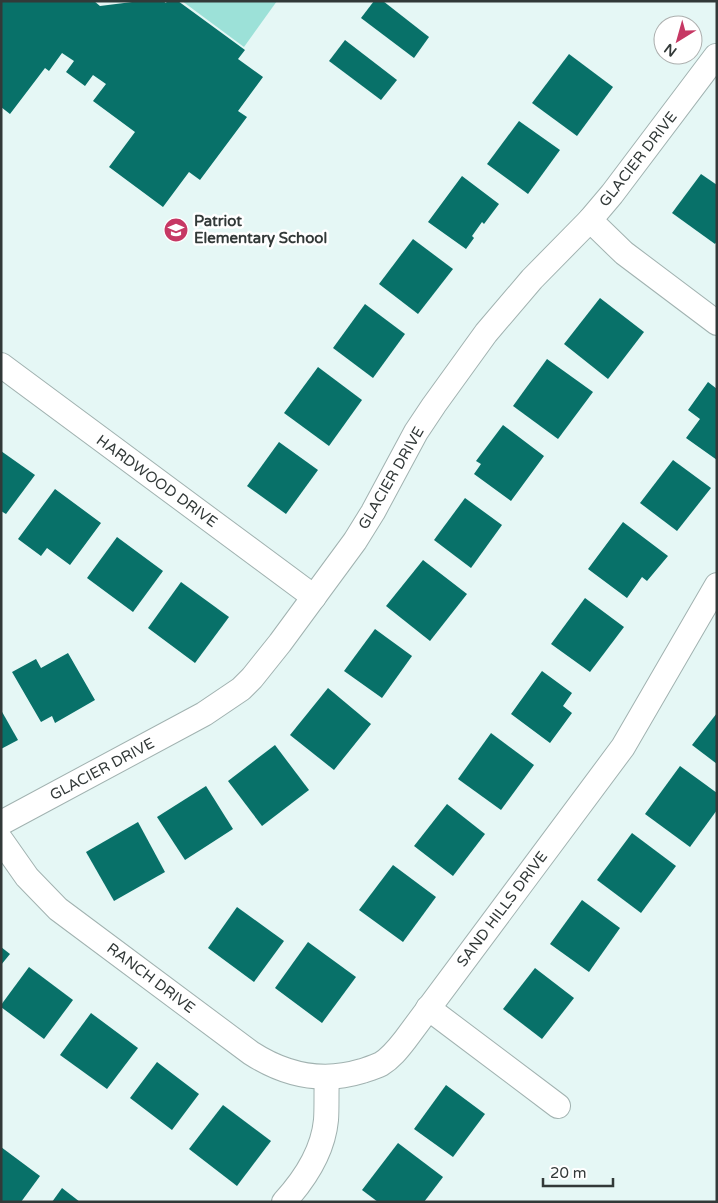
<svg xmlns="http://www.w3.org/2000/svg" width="718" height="1203" font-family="'Varela Round',sans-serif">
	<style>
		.green { fill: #9ce1d8 }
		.building { fill: #087169 }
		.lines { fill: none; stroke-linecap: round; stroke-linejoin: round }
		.minor-casing { stroke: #a1b2b0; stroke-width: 26 }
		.minor { stroke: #fff; stroke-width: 24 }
		.labels { text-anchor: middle; stroke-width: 5; stroke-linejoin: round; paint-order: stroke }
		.street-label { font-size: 15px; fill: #323938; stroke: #fff }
		.poi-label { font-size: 15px; font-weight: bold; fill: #323938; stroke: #fff; text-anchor: start }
	</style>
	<rect width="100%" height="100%" fill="#e5f7f5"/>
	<polygon class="green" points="182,1 277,1 244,47"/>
	<g class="building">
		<polygon points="1,1 94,1 100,6 140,1 163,1 166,3 167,1 178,1 245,50 238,59 263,77 238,111 247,117 200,180 189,172 163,207 109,167 135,132 93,101 106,84 93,75 85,86 66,72 74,61 62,53 49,71 45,68 10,114 1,107"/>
		<polygon points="374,1 383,1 429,37 414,58 361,18"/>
		<polygon points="345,40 397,80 381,100 329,61"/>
		<polygon points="569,54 613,87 577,136 532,103"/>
		<polygon points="519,121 560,150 528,194 487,164"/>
		<polygon points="701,174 717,185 717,241 715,244 672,213"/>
		<polygon points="462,176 499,204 484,224 482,222 472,236 474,238 466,249 428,222"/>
		<polygon points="413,239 453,269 418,314 379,284"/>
		<polygon points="600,298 644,332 608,379 564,344"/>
		<polygon points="365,304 405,334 373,378 333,348"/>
		<polygon points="547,359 593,392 558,439 513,406"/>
		<polygon points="318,367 362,400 329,446 284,413"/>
		<polygon points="708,382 717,389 717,460 686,438 700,419 688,410"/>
		<polygon points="503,425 544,456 511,501 474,474 481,464 476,461"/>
		<polygon points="279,442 318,470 286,514 247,486"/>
		<polygon points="1,451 35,475 6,514 1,511"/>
		<polygon points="673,460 711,488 677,531 640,503"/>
		<polygon points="55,489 101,523 70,565 47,548 41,556 18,539"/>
		<polygon points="465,498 502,525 471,568 434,540"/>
		<polygon points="623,522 668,556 647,581 642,577 627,598 588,569"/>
		<polygon points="117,537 163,571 133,612 87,578"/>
		<polygon points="423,560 467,594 430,641 386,606"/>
		<polygon points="181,582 229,617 195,663 148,628"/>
		<polygon points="585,598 624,627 590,672 551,644"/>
		<polygon points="375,629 412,656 382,698 344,671"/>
		<polygon points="68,653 95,700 55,723 52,716 41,722 12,672 36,659 41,668"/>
		<polygon points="542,671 572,693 563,706 572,713 550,743 511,714"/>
		<polygon points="328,688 371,724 334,770 290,735"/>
		<polygon points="1,710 18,740 1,749"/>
		<polygon points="717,713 717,764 692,745"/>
		<polygon points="491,733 534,765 501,810 458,779"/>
		<polygon points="275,745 309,790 262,826 228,781"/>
		<polygon points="680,766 717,793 717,810 690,847 645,814"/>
		<polygon points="206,786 233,829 185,860 157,817"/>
		<polygon points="447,804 485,834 453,876 414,846"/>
		<polygon points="138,822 165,872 114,901 86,852"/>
		<polygon points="632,833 676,866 641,913 597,880"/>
		<polygon points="393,865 436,897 403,942 359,910"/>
		<polygon points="582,900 620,928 589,972 550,944"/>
		<polygon points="237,907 284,941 254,982 208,948"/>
		<polygon points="308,942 356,977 322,1023 275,988"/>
		<polygon points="1,947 10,954 1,965"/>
		<polygon points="29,967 73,1000 44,1039 1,1007 1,1005"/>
		<polygon points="535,968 574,998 542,1039 503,1009"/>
		<polygon points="91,1013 138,1048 107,1089 60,1055"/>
		<polygon points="157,1062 199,1094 172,1130 130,1098"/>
		<polygon points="446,1085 485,1114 453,1157 414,1129"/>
		<polygon points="223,1105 271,1141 237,1186 189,1149"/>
		<polygon points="398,1143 443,1177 424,1202 378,1202 362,1190"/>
		<polygon points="1,1147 40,1176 21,1202 1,1202"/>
		<polygon points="62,1188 80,1202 52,1202"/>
	</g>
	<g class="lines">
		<defs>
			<g id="minor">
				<polyline points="590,220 624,253 717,323"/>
				<polyline points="1,365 314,597"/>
				<polyline points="1,823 204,714 241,689 252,678 280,643 355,541 373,512 416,432 434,405 486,333 532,279 590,220 612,194 716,56"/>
				<path d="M1,840L27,877L58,909L251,1053C285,1075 323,1083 362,1071C368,1069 375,1067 381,1064C391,1058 398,1049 405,1040L623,747L717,585"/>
				<polyline points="428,1008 558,1106"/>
				<path d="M284,1202C305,1179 323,1152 326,1120C327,1106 326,1091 327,1077"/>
			</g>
		</defs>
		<use href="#minor" class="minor-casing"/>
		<use href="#minor" class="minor"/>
	</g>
	<defs>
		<symbol id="school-disc" viewBox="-11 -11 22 22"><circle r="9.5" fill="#c63864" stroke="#fff"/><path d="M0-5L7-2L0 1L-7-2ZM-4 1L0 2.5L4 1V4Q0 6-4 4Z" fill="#fff"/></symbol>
	</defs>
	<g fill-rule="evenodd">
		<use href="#school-disc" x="162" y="216" width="28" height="28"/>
	</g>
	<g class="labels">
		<g class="street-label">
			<text transform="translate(638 159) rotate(-52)" y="5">GLACIER DRIVE</text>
			<text transform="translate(391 478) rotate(-60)" y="5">GLACIER DRIVE</text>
			<text transform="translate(157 481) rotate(36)" y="5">HARDWOOD DRIVE</text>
			<text transform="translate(102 769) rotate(-28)" y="5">GLACIER DRIVE</text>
			<text transform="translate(502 909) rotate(-53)" y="5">SAND HILLS DRIVE</text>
			<text transform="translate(151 978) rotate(37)" y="5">RANCH DRIVE</text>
		</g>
		<g class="poi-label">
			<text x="194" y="226">Patriot<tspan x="194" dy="17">Elementary School</tspan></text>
		</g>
	</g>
	<rect width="718" height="1203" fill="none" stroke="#323938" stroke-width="5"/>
	<g transform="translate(678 40) rotate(217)"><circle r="24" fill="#ffffff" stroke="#adb0af"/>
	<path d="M0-4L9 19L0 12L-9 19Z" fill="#c63864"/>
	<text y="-8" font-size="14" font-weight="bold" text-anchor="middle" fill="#323938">N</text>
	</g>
	<path d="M543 1178v8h70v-8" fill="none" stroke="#323938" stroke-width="2.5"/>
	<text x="550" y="1178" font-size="15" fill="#323938" stroke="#ffffff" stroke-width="4" paint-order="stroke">20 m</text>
</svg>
